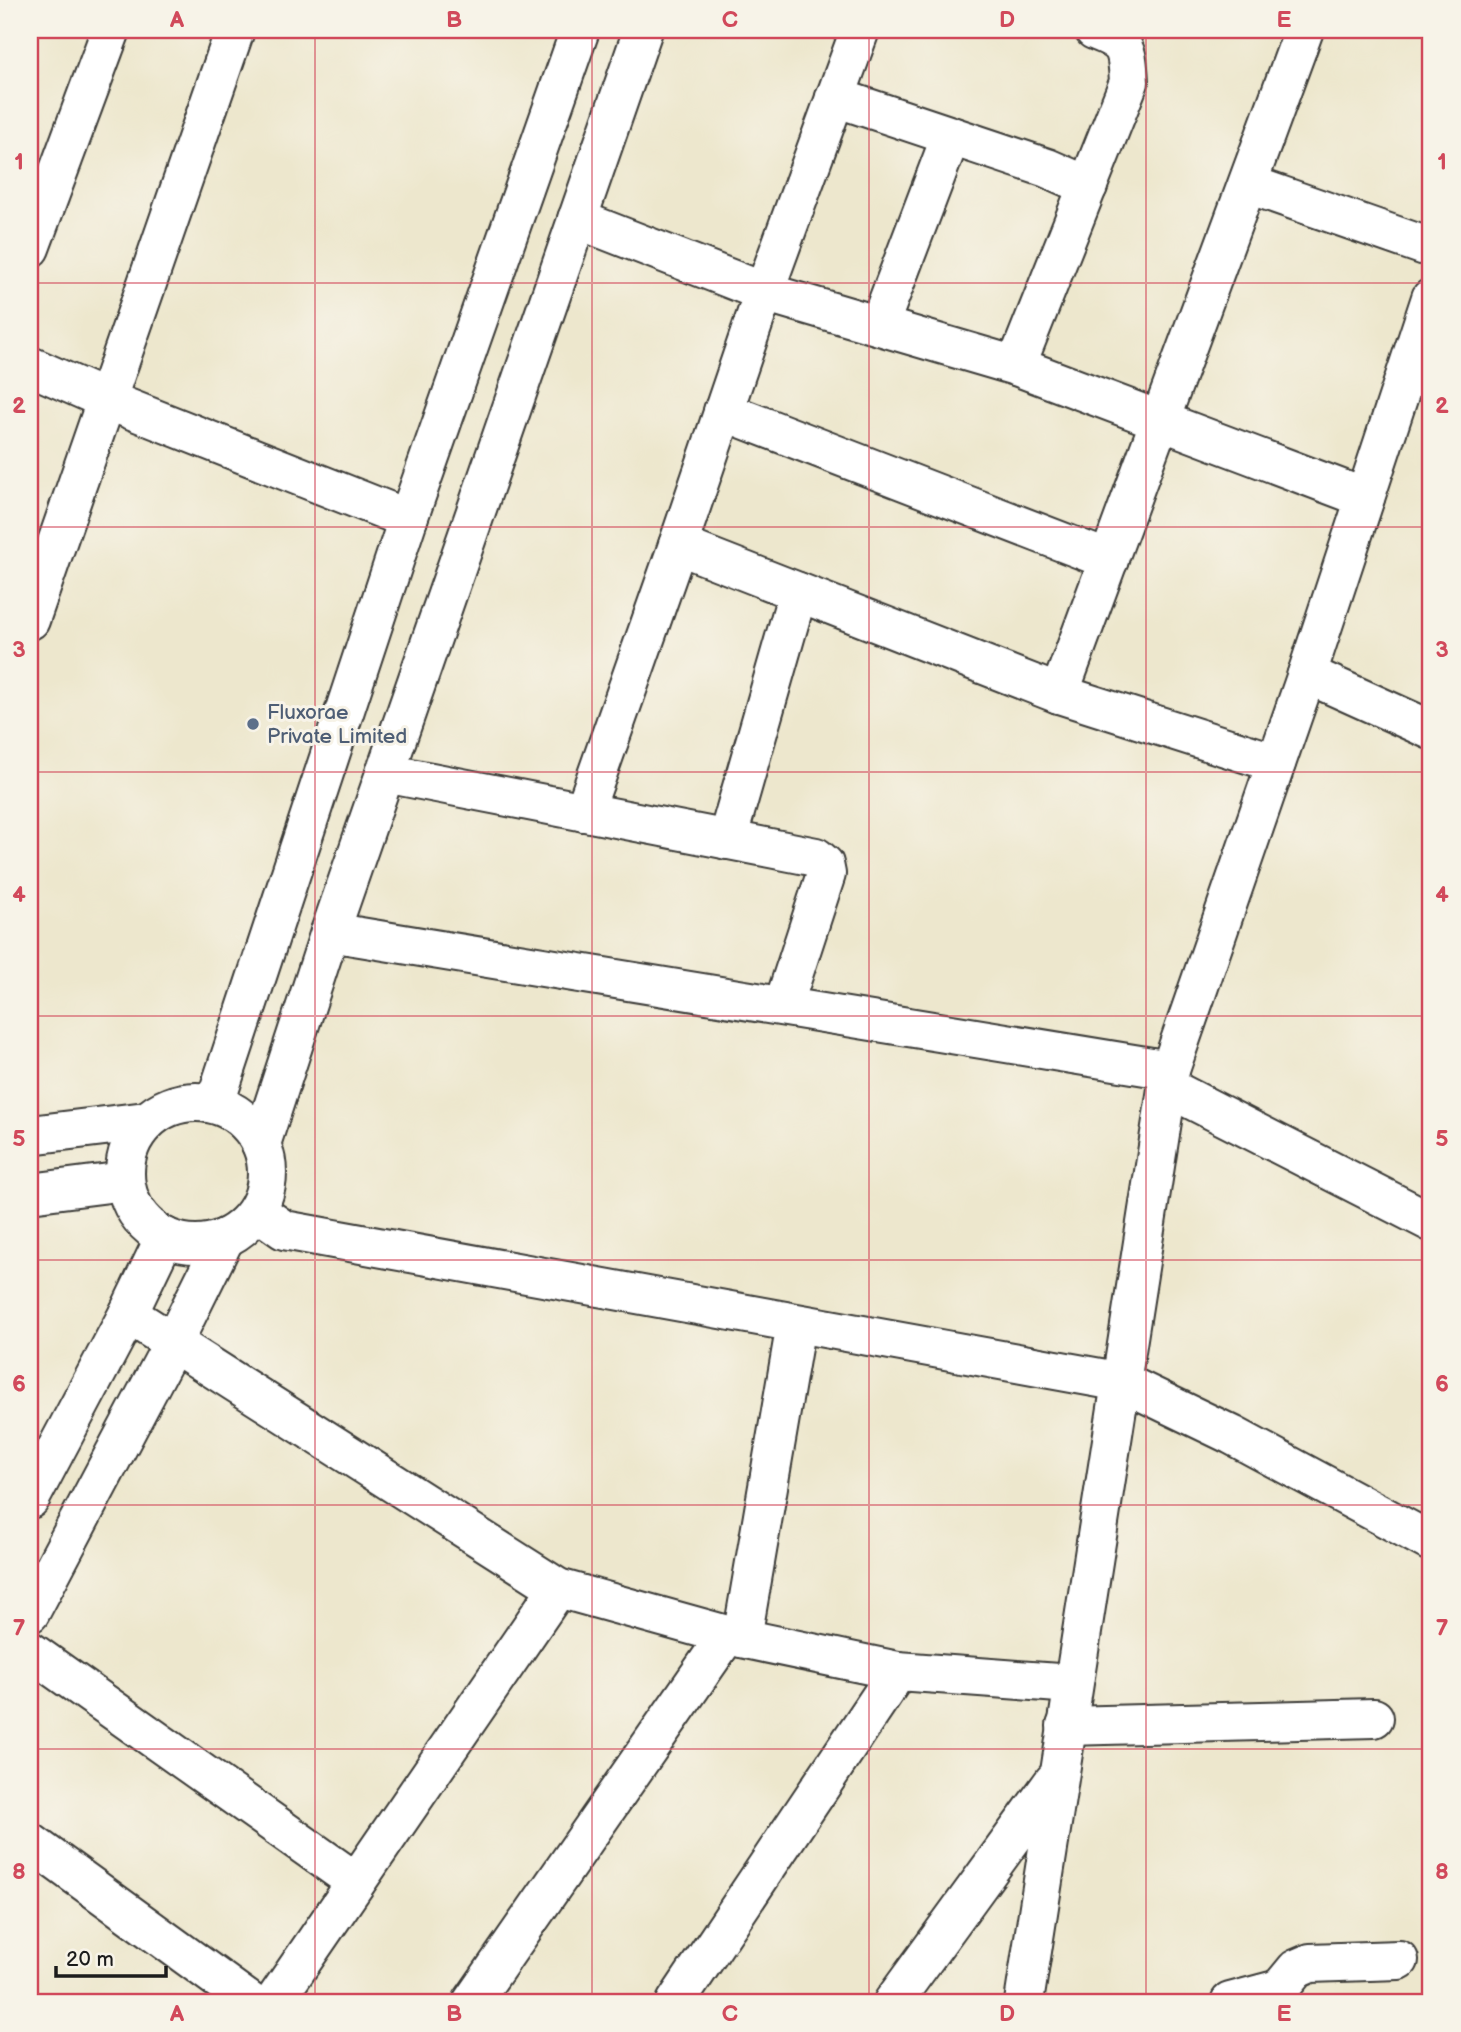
<svg xmlns="http://www.w3.org/2000/svg" width="1461" height="2032" font-family="'Balsamiq Sans',sans-serif">
	<style>
		.lines { fill: none; stroke-linecap: round; stroke-linejoin: round }
		.minor-casing { stroke: #3b3a37; stroke-width: 42 }
		.tertiary-casing { stroke: #3b3a37; stroke-width: 42 }
		.minor { stroke: #fff; stroke-width: 38 }
		.tertiary { stroke: #fff; stroke-width: 38 }
		.grid { fill: none; stroke: #d1495b; stroke-width: 2; stroke-opacity: 0.55 }
		.service-dot { fill: #5c6f8a; stroke: #f7f3e8; stroke-width: 2.5 }
		.labels { text-anchor: middle; stroke-width: 6; stroke-linejoin: round; paint-order: stroke }
		.service-label { font-size: 21px; fill: #4e5e75; stroke: #f7f3e8; text-anchor: start }
		.neatline { fill: none; stroke: #d1495b; stroke-width: 2.5 }
		.grid-label { font-size: 23px; text-anchor: middle; font-weight: bold; fill: #d1495b }
	</style>
	<rect width="100%" height="100%" fill="#f7f3e8"/>
	<filter id="ink" filterUnits="userSpaceOnUse"><feTurbulence type="fractalNoise" baseFrequency=".0143" numOctaves="2"/><feDisplacementMap in="SourceGraphic" scale="14" xChannelSelector="R" yChannelSelector="G"/><feConvolveMatrix kernelMatrix="1 2 1 2 8 2 1 2 1" color-interpolation-filters="sRGB"/></filter>
	<filter id="wash" filterUnits="userSpaceOnUse"><feTurbulence type="fractalNoise" baseFrequency=".00686" numOctaves="4" result="noise"/><feDisplacementMap in="SourceGraphic" scale="28" xChannelSelector="R" yChannelSelector="G"/><feGaussianBlur stdDeviation="1.57" result="paint"/><feColorMatrix in="noise" values="0 0 0 0 0 0 0 0 0 0 0 0 0 0 0 0 0 1.4 0 .05"/><feComposite in="paint" operator="in"/></filter>
	<g filter="url(#wash)">
		<rect width="100%" height="100%" fill="#ede7cd"/>
	</g>
	<g filter="url(#ink)">
		<g class="lines">
			<defs>
				<g id="minor">
					<polyline points="860,30 764,292 678,545 1059,694 1276,763"/>
					<polyline points="835,97 1047,168 1088,186"/>
					<polyline points="1248,184 1431,248"/>
					<polyline points="577,219 764,292 1016,366 1365,498"/>
					<polyline points="30,248 111,30"/>
					<polyline points="879,325 951,136"/>
					<polyline points="30,366 107,400 408,519"/>
					<path d="M1016,366L1129,82C1127,48 1127,43 1094,30"/>
					<polyline points="723,411 1109,560"/>
					<polyline points="30,620 235,30"/>
					<polyline points="1307,674 1431,730"/>
					<polyline points="1059,694 1304,30"/>
					<polyline points="385,773 816,857 824,864 826,874 783,1006"/>
					<polyline points="584,812 678,545"/>
					<polyline points="727,840 798,592"/>
					<polyline points="330,932 1170,1070"/>
					<polyline points="1167,1087 1431,1222"/>
					<polyline points="128,1314 558,1588 727,1635 898,1671 1072,1684"/>
					<polyline points="742,1638 796,1324"/>
					<polyline points="30,1651 356,1882"/>
					<polyline points="1066,1726 1374,1718"/>
					<polyline points="30,1842 250,2002"/>
					<polyline points="274,2002 558,1588"/>
					<polyline points="472,2002 727,1635"/>
					<polyline points="676,2002 898,1671"/>
					<polyline points="893,2002 1054,1781"/>
					<polyline points="1024,2002 1170,1070 1307,674 1431,298"/>
					<polyline points="1230,2002 1275,1990 1282,1986 1296,1969 1310,1963 1399,1960"/>
				</g>
				<g id="tertiary">
					<circle cx="196" cy="1173" r="71"/>
					<polyline points="215,1103 408,519 580,30"/>
					<polyline points="30,1135 146,1121"/>
					<polyline points="261,1144 330,932 643,30"/>
					<polyline points="30,1193 125,1181"/>
					<polyline points="257,1211 284,1230 1122,1382 1232,1435 1431,1542"/>
					<polyline points="30,1499 128,1314 165,1237"/>
					<polyline points="30,1613 173,1343 225,1238"/>
				</g>
			</defs>
			<use href="#minor" class="minor-casing"/>
			<use href="#tertiary" class="tertiary-casing"/>
			<use href="#minor" class="minor"/>
			<use href="#tertiary" class="tertiary"/>
		</g>
	</g>
	<path class="grid" d="M315,30V2002M592,30V2002M869,30V2002M1146,30V2002M30,283H1431M30,527H1431M30,772H1431M30,1016H1431M30,1260H1431M30,1505H1431M30,1749H1431"/>
	<circle class="service-dot" cx="253" cy="724" r="7"/>
	<g class="labels">
		<g class="service-label">
			<text x="267" y="719">Fluxorae<tspan x="267" dy="24">Private Limited</tspan></text>
		</g>
	</g>
	<rect width="1461" height="2032" fill="none" stroke="#f7f3e8" stroke-width="77"/>
	<path d="M56 1966v10h110v-10" fill="none" stroke="#1c1c1c" stroke-width="3.5"/>
	<text x="66" y="1966" font-size="21" fill="#1c1c1c" stroke="#f7f3e8" stroke-width="5" paint-order="stroke">20 m</text>
	<rect x="38" y="38" width="1384" height="1956" class="neatline"/>
	<g class="grid-label">
		<text x="177" y="27">A</text>
		<text x="454" y="27">B</text>
		<text x="730" y="27">C</text>
		<text x="1007" y="27">D</text>
		<text x="1284" y="27">E</text>
		<text x="19" y="169">1</text>
		<text x="1442" y="169">1</text>
		<text x="19" y="413">2</text>
		<text x="1442" y="413">2</text>
		<text x="19" y="657">3</text>
		<text x="1442" y="657">3</text>
		<text x="19" y="902">4</text>
		<text x="1442" y="902">4</text>
		<text x="19" y="1146">5</text>
		<text x="1442" y="1146">5</text>
		<text x="19" y="1391">6</text>
		<text x="1442" y="1391">6</text>
		<text x="19" y="1635">7</text>
		<text x="1442" y="1635">7</text>
		<text x="19" y="1879">8</text>
		<text x="1442" y="1879">8</text>
		<text x="177" y="2021">A</text>
		<text x="454" y="2021">B</text>
		<text x="730" y="2021">C</text>
		<text x="1007" y="2021">D</text>
		<text x="1284" y="2021">E</text>
	</g>
</svg>
